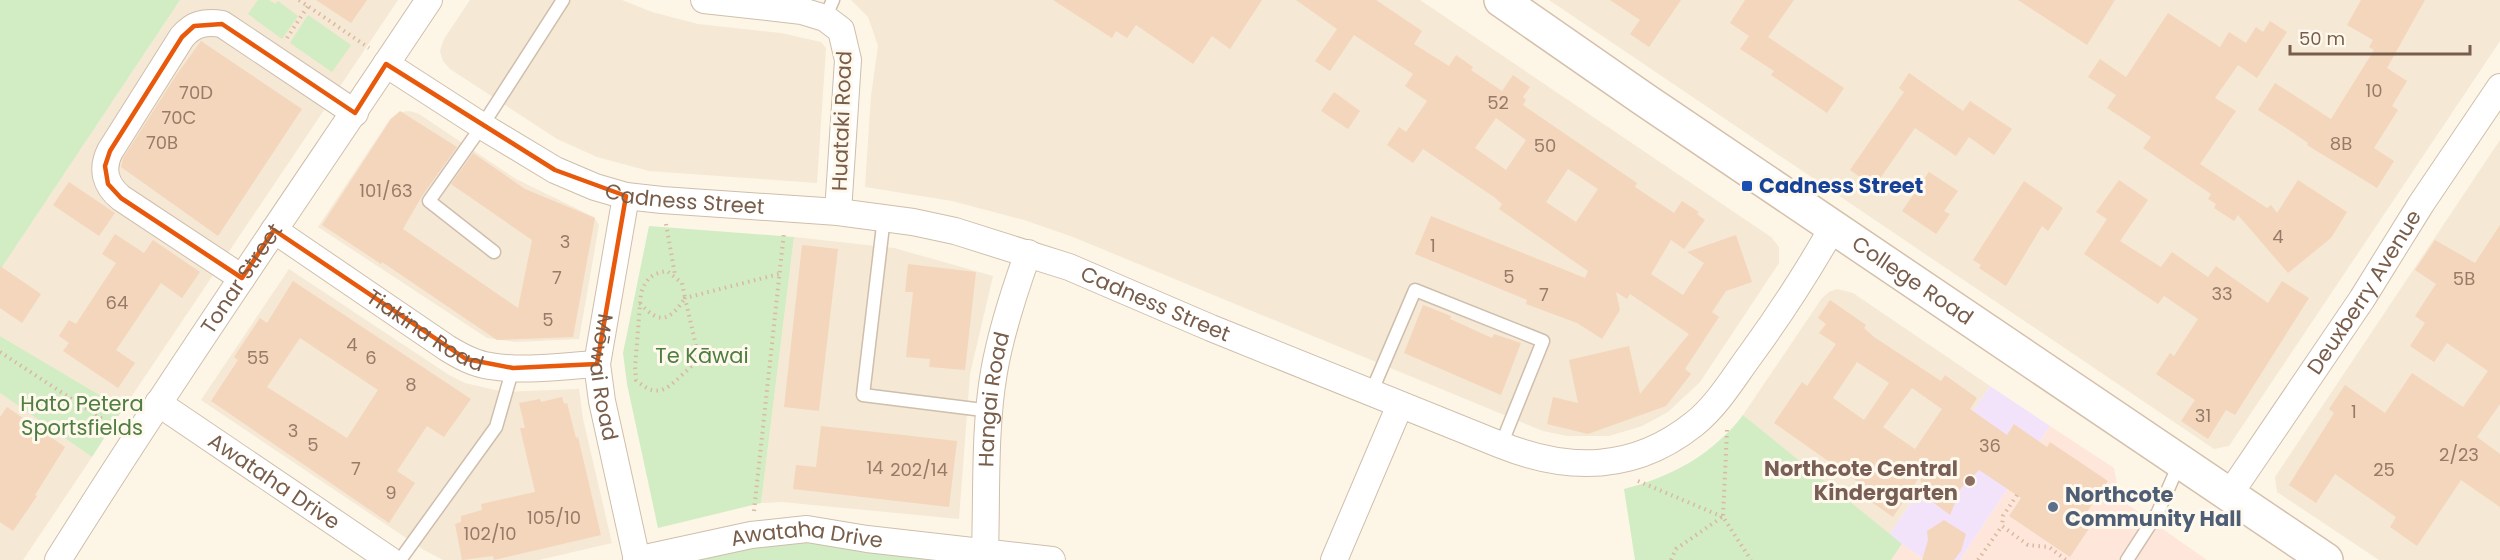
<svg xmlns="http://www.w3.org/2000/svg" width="2500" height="560" font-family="Poppins,sans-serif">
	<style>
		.residential { fill: #f5e8d4 }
		.commercial { fill: #fee7da }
		.education { fill: #f3e3fa }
		.green { fill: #d2ecc4 }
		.building { fill: #f4d6bd; fill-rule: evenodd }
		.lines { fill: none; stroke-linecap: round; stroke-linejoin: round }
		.service-casing { stroke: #cfbeac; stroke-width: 15 }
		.minor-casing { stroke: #cfbeac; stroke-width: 28 }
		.secondary-casing { stroke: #d5c0ac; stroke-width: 36 }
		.path { stroke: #d9b99f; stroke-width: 4; stroke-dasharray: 1.5 4.5; stroke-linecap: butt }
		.service { stroke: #fff; stroke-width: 12 }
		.minor { stroke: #fff; stroke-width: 26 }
		.secondary { stroke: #fff; stroke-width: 33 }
		.marked { fill: none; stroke: #e8590c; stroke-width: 4.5; stroke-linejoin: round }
		.transit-dot { fill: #1a4fb4; stroke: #fff9ed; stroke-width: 2 }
		.education-dot { fill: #8d6e63; stroke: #fff9ed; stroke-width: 2 }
		.service-dot { fill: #5c6f8a; stroke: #fff9ed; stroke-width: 2 }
		.labels { text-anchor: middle; stroke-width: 6; stroke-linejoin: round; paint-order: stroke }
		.number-label { font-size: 18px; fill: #977b67 }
		.street-label { font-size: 21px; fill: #785d4a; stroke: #fff9ed }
		.transit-label { font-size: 21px; font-weight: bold; fill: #164399; stroke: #fff9ed; text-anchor: start }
		.park-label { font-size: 21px; fill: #4f7e41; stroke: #fff9ed }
		.education-label { font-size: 21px; font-weight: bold; fill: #785e54; stroke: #fff9ed; text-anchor: end }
		.service-label { font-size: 21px; font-weight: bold; fill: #4e5e75; stroke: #fff9ed; text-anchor: start }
	</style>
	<rect width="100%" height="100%" fill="#fdf6e6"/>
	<g class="residential">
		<polygon points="180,0 398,0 123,409 0,336 0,270"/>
		<polygon points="470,0 622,0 652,12 698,24 781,33 821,42 826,48 817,183 649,171 597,157 557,139 450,69 443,61 440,51 444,39"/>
		<polygon points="851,0 1420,0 1771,237 1779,247 1779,263 1700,382 1668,412 1642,426 1609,436 1567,436 1543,431 1073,237 1024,220 952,201 865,187 871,96 878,46 868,17"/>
		<polygon points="1549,0 2500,0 2500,41 2229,446 2214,449"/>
		<polygon points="410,111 419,114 516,179 594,217 599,225 579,339 515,342 487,338 318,227 390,119 400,112"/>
		<polygon points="2500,140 2500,560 2379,560 2277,492 2275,477"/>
		<polygon points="794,237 894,248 993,276 970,374 959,519 782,502 761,503"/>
		<polygon points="289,269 449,375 465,383 504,392 579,389 583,419 612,543 539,560 443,560 424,550 201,400"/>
		<polygon points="1837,289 1853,293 1990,386 1889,535 1743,415 1822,298 1829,292"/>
		<polygon points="0,393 92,457 23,560 0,560"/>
	</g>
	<g class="commercial">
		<polygon points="2050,426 2114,468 2120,499 2207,560 1960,560"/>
		<polygon points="1902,544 1925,560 1891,560"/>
	</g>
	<polygon class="education" points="1990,386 2050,426 1960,560 1925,560 1889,535"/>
	<g class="green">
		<polygon points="0,0 180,0 0,270"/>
		<polygon points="258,0 269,0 275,4 278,1 298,16 282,39 248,14"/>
		<polygon points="308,15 351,45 332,72 290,43"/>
		<polygon points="649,226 794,237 761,503 658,528 627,384 623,353"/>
		<polygon points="0,336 123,409 92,457 0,393"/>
		<path d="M1743,415L1902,544L1891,560H1635L1624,489C1672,477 1713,454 1743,415Z"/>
		<polygon points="813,532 986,560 696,560"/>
	</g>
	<g class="building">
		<polygon points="316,0 367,0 351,23"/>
		<polygon points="1053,0 1262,0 1230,49 1212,36 1193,64 1136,25 1127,38 1116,31 1112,38"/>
		<path d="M1296,0H1376L1422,31L1414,44L1449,66L1456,55L1473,67L1471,70L1502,91L1513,75L1530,87L1523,97L1526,100L1523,105L1637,183L1635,187L1674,213L1682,201L1699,212L1697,214L1705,220L1684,249L1671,240L1651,274L1683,295L1704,263L1687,252L1736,235L1752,282L1726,291L1712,312L1719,317L1685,369L1691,374L1666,406L1588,434L1547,424L1553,397L1578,403L1569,360L1629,346L1640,394L1689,334L1630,294L1627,299L1616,292L1620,310L1602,339L1577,323L1526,304L1527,300L1415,254L1431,216L1585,278L1588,271L1499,209L1502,204L1494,197L1423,149L1413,163L1387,145L1399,127L1406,132L1427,101L1405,86L1413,74L1354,35L1330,71L1315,61L1337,29ZM1496,118L1526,140L1506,170L1475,148ZM1568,169L1598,189L1576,222L1546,202Z"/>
		<polygon points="1610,0 1681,0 1649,47 1630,34 1640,20"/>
		<polygon points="1745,0 1794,0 1768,37 1844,88 1827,113 1771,75 1774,71 1740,49 1749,36 1730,23"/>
		<polygon points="2018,0 2115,0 2087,45"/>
		<polygon points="2361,0 2425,0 2387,68 2407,81 2392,106 2398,110 2374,148 2394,161 2377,188 2307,145 2308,143 2289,130 2258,110 2275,83 2331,119 2374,50 2369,47 2373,40 2347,25"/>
		<polygon points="2168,13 2220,47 2229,32 2246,43 2256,27 2263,32 2270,21 2287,32 2257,78 2238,65 2215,98 2236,111 2200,164 2267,208 2271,205 2277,213 2298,180 2347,212 2331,238 2288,273 2238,215 2234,221 2214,208 2216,204 2208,199 2211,194 2143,148 2151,137 2107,108 2116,95 2088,77 2100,59 2126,77"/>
		<polygon points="201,41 302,109 218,236 121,167 123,158 177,74"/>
		<polygon points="1909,73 1963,111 1970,101 2012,129 1994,155 1969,137 1956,156 1915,128 1874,187 1850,170 1904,92 1899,88"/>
		<polygon points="1334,92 1360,111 1348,129 1321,111"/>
		<polygon points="400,111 457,147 422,196 403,229 518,308 532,240 451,184 473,153 525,189 595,218 573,337 497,340 382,262 381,264 322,225 391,119"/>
		<polygon points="1929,172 1958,191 1944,211 1950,214 1936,234 1902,211"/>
		<polygon points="2119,180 2148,200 2120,241 2161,267 2172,252 2208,277 2216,266 2268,303 2282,281 2309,298 2235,415 2226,410 2208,439 2181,421 2195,400 2156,374 2170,353 2174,356 2198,319 2164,296 2158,304 2084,254 2107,219 2096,212"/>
		<polygon points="2024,181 2063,208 2048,231 2042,226 2006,286 1979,268 1981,265 1973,260"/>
		<polygon points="69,182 115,213 99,236 53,205"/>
		<polygon points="2500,225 2500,404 2477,437 2500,454 2500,507 2461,480 2417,546 2390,527 2396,517 2335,474 2316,503 2289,485 2334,413 2329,409 2345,385 2385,413 2412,373 2463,407 2488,371 2447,343 2434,362 2410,346 2425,323 2415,316 2436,284 2415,270 2435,240 2475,263"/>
		<polygon points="115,234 144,253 153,240 200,272 182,298 161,283 116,350 135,363 118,388 63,351 69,343 59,336 69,320 76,324 116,263 102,254"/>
		<polygon points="802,245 838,249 819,411 784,407"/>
		<polygon points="908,264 976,272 965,370 929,367 930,359 906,357 913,292 905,292"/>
		<polygon points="0,266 41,294 22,323 0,308"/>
		<path d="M293,281L471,399L444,437L427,426L397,471L415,483L389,523L211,401L238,360L234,357L260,318L267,323ZM300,338L378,390L347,438L267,387Z"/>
		<path d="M1830,300L1866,325L1864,328L1874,337L1941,381L1945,375L1977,398L1970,409L2007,435L2014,424L2047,447L2050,442L2108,481L2083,518L2092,524L2070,557L2009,516L2021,498L1979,470L1961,488L1950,515L1923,495L1920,476L1893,517L1870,501L1875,494L1774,423L1802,382L1807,386L1836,344L1819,333L1826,324L1818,318ZM1857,362L1889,383L1864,420L1833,398ZM1912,388L1942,409L1915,449L1883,427Z"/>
		<polygon points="1423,305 1451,316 1450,319 1492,338 1494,334 1521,343 1501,395 1404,353"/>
		<polygon points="562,397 564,404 567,403 576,438 578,437 601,535 494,560 493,556 462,560 455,524 461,522 461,516 482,510 481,504 535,492 520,428 525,428 519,403 540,399 541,402"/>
		<polygon points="7,407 65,447 35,495 37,496 13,531 0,522 0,417"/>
		<polygon points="821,426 957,441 949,507 793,489 796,465 816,467"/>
		<polygon points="1944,520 1966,534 1961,551 1954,560 1922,560 1928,540 1927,531"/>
	</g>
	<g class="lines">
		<defs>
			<g id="service">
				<polyline points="825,18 833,0"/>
				<polyline points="884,217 863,395 991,411"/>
				<polyline points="494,252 429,201 482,126 563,0"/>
				<polyline points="1371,393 1415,290 1543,341 1501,445"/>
				<polyline points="400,560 496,427 513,368"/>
				<polyline points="2127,560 2158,512 2180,462"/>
			</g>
			<g id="minor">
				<polyline points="704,0 802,11 825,18 841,30 848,60 838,212"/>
				<path id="s1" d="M386,64L482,126L555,170L595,187L626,196L662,200L838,212L913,222L955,231L1069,267L1211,328L1501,445C1569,472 1634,472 1694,424C1717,406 1734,377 1751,354C1781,313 1808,271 1833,227"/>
				<path id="s2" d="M626,196L597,364L602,401L637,560"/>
				<path id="s3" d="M274,230L447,348C460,356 474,364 490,366C524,372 562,366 597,364"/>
				<path d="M242,278L121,198C105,185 101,169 110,151L182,37C193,24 205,21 222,24L355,113"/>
				<path id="s4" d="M158,403L390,560"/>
				<path id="s5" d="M2229,495L2362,299L2421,204L2500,87"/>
				<path id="s6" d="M985,552C987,493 984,430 994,372C1001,331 1014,292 1028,253"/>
				<path id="s7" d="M58,560C177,370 305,186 429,0"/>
				<path id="s8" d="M636,560L751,535L807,529L867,539L1052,560"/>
				<polyline points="1334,560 1400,405"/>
			</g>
			<g id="secondary">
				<path id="s9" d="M1501,0L1645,100L2326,560"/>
			</g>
		</defs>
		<use href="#service" class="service-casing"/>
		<use href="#minor" class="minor-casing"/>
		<use href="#secondary" class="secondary-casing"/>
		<g class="path">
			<polyline points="299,0 369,48"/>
			<polyline points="287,38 308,6"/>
			<polyline points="666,224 675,275"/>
			<path d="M640,303C659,325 670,321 685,298L682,283L667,271C652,273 646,279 641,293L635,367L636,380C655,397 664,392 681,376C688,369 695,365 698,354L685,298L779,274"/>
			<polyline points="0,352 116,428"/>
			<polyline points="1727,430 1723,517 1751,560"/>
			<polyline points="1638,481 1723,517"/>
			<polyline points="2017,495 2003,516 2002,526 2028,545 2049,547 2066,560"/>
			<polyline points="754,511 784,232"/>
			<polyline points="1671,560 1676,549 1722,517"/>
			<polyline points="1978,560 2002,526"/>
		</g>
		<use href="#service" class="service"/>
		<use href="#minor" class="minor"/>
		<use href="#secondary" class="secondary"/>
	</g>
	<path class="marked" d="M222,24L355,113L386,64L555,170L626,196L597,364L513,368L466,359L274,230L242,278L121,198L108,184L105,166L110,151L182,37L194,26Z"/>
	<rect class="transit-dot" x="1741" y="180" width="12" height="12" rx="3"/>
	<circle class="education-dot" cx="1970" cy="481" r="6"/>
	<circle class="service-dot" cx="2053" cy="507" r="6"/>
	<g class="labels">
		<g class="number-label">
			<text x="2374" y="97">10</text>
			<text x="196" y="99">70D</text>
			<text x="1498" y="109">52</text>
			<text x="179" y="124">70C</text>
			<text x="162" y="149">70B</text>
			<text x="2341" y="150">8B</text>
			<text x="1545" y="152">50</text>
			<text x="386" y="197">101/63</text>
			<text x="2278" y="243">4</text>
			<text x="565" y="248">3</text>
			<text x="1433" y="252">1</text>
			<text x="1509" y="283">5</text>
			<text x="557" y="284">7</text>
			<text x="2464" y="285">5B</text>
			<text x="2222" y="300">33</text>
			<text x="1544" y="301">7</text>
			<text x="117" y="309">64</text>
			<text x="548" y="326">5</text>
			<text x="352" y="351">4</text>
			<text x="258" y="364">55</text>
			<text x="371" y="364">6</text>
			<text x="411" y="391">8</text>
			<text x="2354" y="418">1</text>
			<text x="2203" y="422">31</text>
			<text x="293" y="437">3</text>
			<text x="313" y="451">5</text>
			<text x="1990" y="452">36</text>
			<text x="2459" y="461">2/23</text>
			<text x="875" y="474">14</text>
			<text x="356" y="475">7</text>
			<text x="919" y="476">202/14</text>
			<text x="2384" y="476">25</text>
			<text x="391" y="499">9</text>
			<text x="554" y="524">105/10</text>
			<text x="490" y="540">102/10</text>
		</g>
		<g class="street-label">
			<text transform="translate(842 121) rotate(-88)" y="7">Huataki Road</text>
			<text dy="7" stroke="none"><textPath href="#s1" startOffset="334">Cadness Street</textPath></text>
			<text dy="7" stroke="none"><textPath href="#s7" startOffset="336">Tonar Street</textPath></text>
			<text dy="7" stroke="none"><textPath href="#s9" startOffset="498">College Road</textPath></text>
			<text dy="7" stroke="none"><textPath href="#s5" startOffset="244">Deuxberry Avenue</textPath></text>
			<text dy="7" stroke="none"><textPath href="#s1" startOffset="820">Cadness Street</textPath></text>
			<text dy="7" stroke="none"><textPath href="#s3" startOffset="182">Tiakina Road</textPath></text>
			<text dy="7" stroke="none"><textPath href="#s2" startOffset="184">Mōwai Road</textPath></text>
			<text dy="7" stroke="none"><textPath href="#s6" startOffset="153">Hangai Road</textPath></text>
			<text dy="7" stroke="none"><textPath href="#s4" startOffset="140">Awataha Drive</textPath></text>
			<text dy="7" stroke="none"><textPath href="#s8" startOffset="174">Awataha Drive</textPath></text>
		</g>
		<g class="transit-label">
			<text x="1759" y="193">Cadness Street</text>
		</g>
		<g class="park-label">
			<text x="702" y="363">Te Kāwai</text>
			<text x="82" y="411">Hato Petera<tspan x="82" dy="24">Sportsfields</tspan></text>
		</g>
		<g class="education-label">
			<text x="1958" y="476">Northcote Central<tspan x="1958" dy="24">Kindergarten</tspan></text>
		</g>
		<g class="service-label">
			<text x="2065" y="502">Northcote<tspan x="2065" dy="24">Community Hall</tspan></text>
		</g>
	</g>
	<path d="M2290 45v9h180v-9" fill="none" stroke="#785d4a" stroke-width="3"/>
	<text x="2299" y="45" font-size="18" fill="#785d4a" stroke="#fff9ed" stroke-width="4.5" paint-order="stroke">50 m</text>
</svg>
